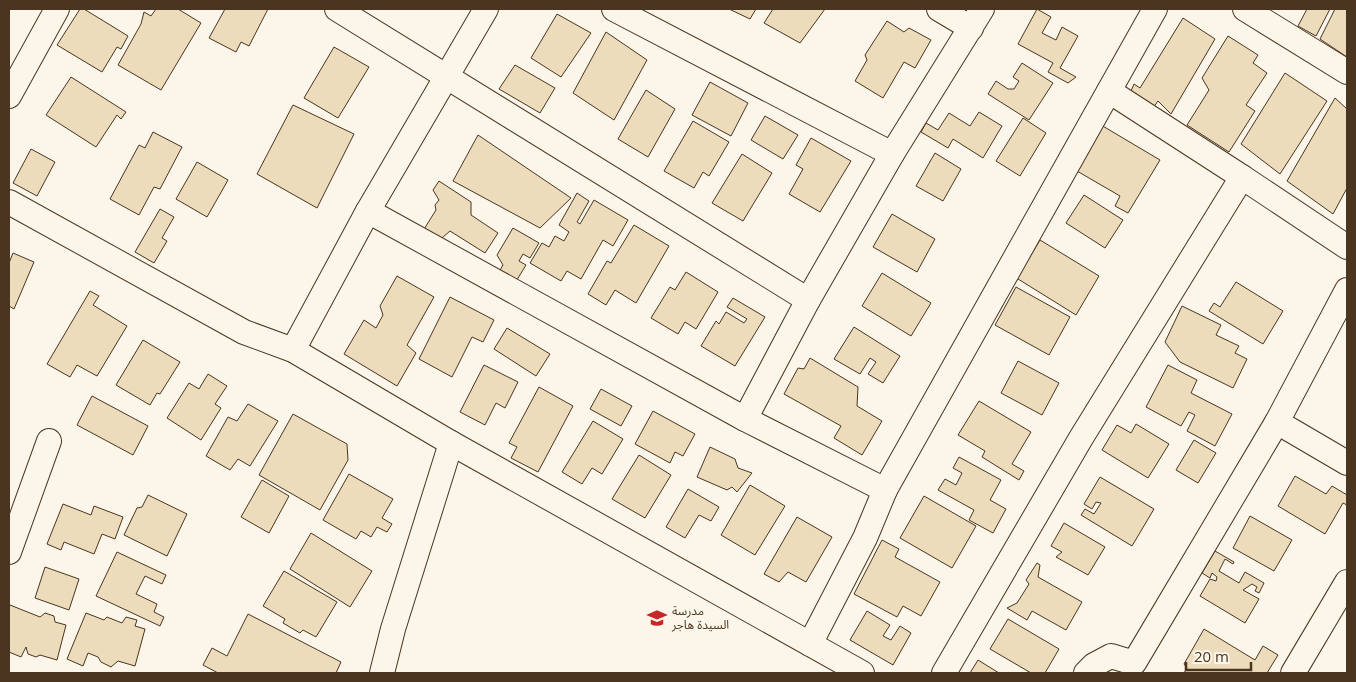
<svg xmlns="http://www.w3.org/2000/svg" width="1356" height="682" font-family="'Open Sans','Noto Sans Arabic',sans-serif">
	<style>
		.building { fill: #ecdcbc; stroke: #4a3520 }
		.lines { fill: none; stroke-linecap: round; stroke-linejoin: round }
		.minor-casing { stroke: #4a3520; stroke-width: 26 }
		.minor { stroke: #fbf6e9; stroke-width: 24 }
		.labels { text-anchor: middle; stroke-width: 4; stroke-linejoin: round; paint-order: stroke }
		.poi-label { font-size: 12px; fill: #4a3520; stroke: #fbf6e9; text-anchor: start }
	</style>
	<rect width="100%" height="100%" fill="#fbf6e9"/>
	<g class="building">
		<polygon points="80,9 84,9 128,36 121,49 117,47 102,72 57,45"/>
		<polygon points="156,9 178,9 201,23 161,90 118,65 141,24 144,12 151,16"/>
		<polygon points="225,9 268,9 249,46 241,42 236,52 209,38"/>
		<polygon points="729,9 756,9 750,19"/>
		<polygon points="773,9 825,9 800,43 764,23"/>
		<polygon points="1037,9 1051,17 1042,33 1056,40 1062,27 1078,36 1060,68 1076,77 1068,83 1048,72 1053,63 1018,44"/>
		<polygon points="1307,9 1330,9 1316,36 1298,26"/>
		<polygon points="1335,9 1347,9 1347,57 1320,39"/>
		<polygon points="557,14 591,33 561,77 531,58"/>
		<polygon points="1183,18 1215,39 1171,114 1158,101 1150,112 1128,98 1134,84 1140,88"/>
		<polygon points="887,21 904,32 909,28 931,40 915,68 904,62 883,98 855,81 867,60 865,55"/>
		<polygon points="606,32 647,60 614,120 573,93"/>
		<polygon points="1228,36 1258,55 1253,63 1267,73 1246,105 1255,111 1229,152 1187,125 1209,90 1202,78"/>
		<polygon points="334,47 369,67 338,118 304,98"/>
		<polygon points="1022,63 1053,83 1029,120 988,94 996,81 1008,89 1014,89 1019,81 1013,77"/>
		<polygon points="515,65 555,88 540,113 499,89"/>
		<polygon points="1285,73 1327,101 1280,174 1241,144"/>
		<polygon points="71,77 126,112 121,119 117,115 96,147 46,115"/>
		<polygon points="710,82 748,103 731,136 692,115"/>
		<polygon points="646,90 675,109 648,157 618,139"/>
		<polygon points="1335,98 1347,109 1347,188 1333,214 1287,181"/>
		<polygon points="293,105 354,134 317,208 257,174"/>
		<polygon points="979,112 1002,126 983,158 953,139 948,148 921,132 926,123 938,130 949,113 970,126"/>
		<polygon points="765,116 798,135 783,159 751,140"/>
		<polygon points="1023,118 1046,133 1020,176 996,161"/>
		<polygon points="693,121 729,142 709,176 703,172 694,188 664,171"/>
		<polygon points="1096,122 1160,160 1128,213 1115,206 1120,196 1070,167"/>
		<polygon points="153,132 182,147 160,189 154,187 139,215 110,199 139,145 145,148"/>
		<polygon points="478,135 571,198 540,228 453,181"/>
		<polygon points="811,138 851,161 820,212 789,194 803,169 796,165"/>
		<polygon points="31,149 55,162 37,196 13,183"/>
		<polygon points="935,153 961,169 943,201 916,186"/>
		<polygon points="742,154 772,173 743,221 712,203"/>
		<polygon points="197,162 228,180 207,217 176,199"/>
		<polygon points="439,181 471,202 471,215 498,233 485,253 450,231 435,244 421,234 436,210 435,205 439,200 433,190"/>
		<polygon points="577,193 589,201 577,222 580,224 594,200 628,220 613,246 603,240 581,279 567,271 561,281 530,263 542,243 549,247 555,236 564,241 569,232 559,225"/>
		<polygon points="1084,195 1123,220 1105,248 1066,223"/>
		<polygon points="160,209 174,217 162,238 167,241 154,263 135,252"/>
		<polygon points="892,214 935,239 917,272 873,247"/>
		<polygon points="634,225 669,246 636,303 615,290 606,305 588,294 607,261 611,263"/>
		<polygon points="513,228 539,243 530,258 523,254 519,261 526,265 512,288 495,279 503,265 497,255"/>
		<polygon points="1040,240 1099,276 1076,315 1010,274 1026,263"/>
		<polygon points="13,253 34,262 14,309 9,306 9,263"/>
		<polygon points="686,272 718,292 696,329 685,322 678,334 651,318 670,287 675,290"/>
		<polygon points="882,273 931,303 911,336 862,306"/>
		<polygon points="397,276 434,297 407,345 416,353 397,386 344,354 364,320 376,328 383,315 380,306"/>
		<polygon points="1236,282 1283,311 1263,344 1209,311 1214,303 1220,307"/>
		<polygon points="1016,287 1070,317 1049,355 995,325"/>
		<polygon points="90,291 99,296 93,305 127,326 97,376 77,365 70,377 47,364"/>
		<polygon points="450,297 494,320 483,342 472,337 452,377 419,359"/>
		<polygon points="733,298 765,317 735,366 701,346 716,321 719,324 726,312 744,323 747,319 727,307"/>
		<polygon points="1182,306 1221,325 1216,335 1239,346 1235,353 1247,359 1233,388 1180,362 1165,342"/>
		<polygon points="854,327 900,356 883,383 868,374 876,362 870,358 860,374 834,359"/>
		<polygon points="507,328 550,354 536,376 494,349"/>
		<polygon points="143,340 180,362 160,394 157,393 150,405 116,385"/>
		<polygon points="810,358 858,387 857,406 882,421 862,455 834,438 841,426 784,394 798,368 804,369"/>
		<polygon points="1018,361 1059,383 1042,415 1001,393"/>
		<polygon points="484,365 518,382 505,408 496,403 485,425 460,412"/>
		<polygon points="1168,365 1197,380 1191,393 1232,414 1215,446 1187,431 1195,415 1189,412 1181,426 1146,407"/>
		<polygon points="208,374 227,386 215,404 221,408 201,440 167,418 189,383 199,389"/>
		<polygon points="539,387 573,406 538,472 511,458 517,447 509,443"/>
		<polygon points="601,389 632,406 621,426 590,409"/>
		<polygon points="92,396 148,426 133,455 77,425"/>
		<polygon points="979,401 1031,432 1012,464 1024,471 1019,480 982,457 985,451 958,435"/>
		<polygon points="248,404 278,421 250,466 238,459 230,470 206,456 228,417 237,421"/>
		<polygon points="653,411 695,434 683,456 675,452 670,463 635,444"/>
		<polygon points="293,414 347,444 348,460 320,510 259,475"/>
		<polygon points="593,421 623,439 602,474 592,468 582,484 562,472"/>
		<polygon points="1136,424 1169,444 1148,478 1102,450 1117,425 1131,433"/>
		<polygon points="1194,440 1216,453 1198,483 1176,470"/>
		<polygon points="710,447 735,459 738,468 752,473 737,492 732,487 727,490 697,477"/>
		<polygon points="639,455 671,475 645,518 612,499"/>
		<polygon points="959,457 1001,480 990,500 1006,509 993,533 969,520 974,510 938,490 945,479 956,485 962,473 953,468"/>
		<polygon points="349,474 393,499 382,518 392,524 387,532 377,527 371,537 361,531 356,539 323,520"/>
		<polygon points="1295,476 1326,494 1332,486 1347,495 1347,505 1343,503 1325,534 1278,506"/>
		<polygon points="1100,477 1154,509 1132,546 1081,515 1085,509 1094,514 1101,503 1096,502 1092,509 1084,504"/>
		<polygon points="262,480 289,496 269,533 241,517"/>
		<polygon points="750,485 785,506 755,555 721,535"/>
		<polygon points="688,489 719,507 711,521 699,515 685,538 666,527"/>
		<polygon points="148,495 187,514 167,556 124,535 137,508 142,507"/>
		<polygon points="924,496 976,526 952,568 900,538"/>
		<polygon points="63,504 91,515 94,506 123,517 115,539 102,534 94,554 64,542 61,550 47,544"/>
		<polygon points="1250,516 1292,540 1274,571 1233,548"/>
		<polygon points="797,517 832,537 806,582 788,572 779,582 764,574"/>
		<polygon points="1064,523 1105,547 1088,575 1056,557 1062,552 1051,546"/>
		<polygon points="311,533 372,571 350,607 290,569"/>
		<polygon points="882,540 899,549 895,557 940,582 921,616 903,606 897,617 854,594"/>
		<polygon points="1215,551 1234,562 1233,564 1225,559 1219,571 1239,583 1245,572 1264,583 1259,593 1255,591 1257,587 1252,584 1243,590 1259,599 1245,623 1200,596 1210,579 1216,581 1217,577 1212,573 1210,578 1202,573"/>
		<polygon points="117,552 166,575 162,584 145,576 136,594 157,604 154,612 164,617 160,626 96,596"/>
		<polygon points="1037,563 1040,565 1038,577 1082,602 1066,630 1032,611 1027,620 1007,608 1017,603 1029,584 1026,580"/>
		<polygon points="45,567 79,579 69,610 35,598"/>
		<polygon points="284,571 337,602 316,637 303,630 300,633 283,623 285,619 263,606"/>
		<polygon points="10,605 40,617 45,613 54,616 55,622 66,625 57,660 40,655 36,657 28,654 26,647 21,657 9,652 9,608"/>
		<polygon points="867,611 890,625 883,636 891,640 900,626 911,633 893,665 850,640"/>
		<polygon points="86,613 104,620 107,617 122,623 126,617 137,620 135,626 145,629 135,666 118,661 111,667 101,662 98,657 88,653 83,666 67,659"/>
		<polygon points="248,614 341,662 336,673 218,673 203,665 212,648 227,656"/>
		<polygon points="1008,619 1059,649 1045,673 1031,673 990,649"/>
		<polygon points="1204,629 1255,660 1263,646 1278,655 1267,673 1184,673 1187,668 1184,664"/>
		<polygon points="978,660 999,673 970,673"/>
	</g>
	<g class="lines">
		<defs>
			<g id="minor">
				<polyline points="337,9 808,300 745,419 368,211"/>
				<polyline points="614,9 892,154"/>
				<polyline points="939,9 971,28"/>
				<polyline points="1245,9 1347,72"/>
				<polyline points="9,96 57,9"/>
				<polyline points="1242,177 1347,247"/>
				<polyline points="9,202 244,332 293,350 451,443 862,673"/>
				<polyline points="808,300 892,154 982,9"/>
				<polyline points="293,350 368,211 486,9"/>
				<polyline points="745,419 885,490"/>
				<polyline points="1277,422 1347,463"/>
				<polyline points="9,552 49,441"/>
				<polyline points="810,644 865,538 885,490 1155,9"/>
				<polyline points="382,673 393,629 451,443"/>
				<polyline points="944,673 1081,438 1242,177 1109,91"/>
				<polyline points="1086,673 1094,665 1111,656 1134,663 1277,422 1347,290"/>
				<polyline points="1293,673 1347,582"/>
			</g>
		</defs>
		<use href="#minor" class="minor-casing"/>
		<use href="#minor" class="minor"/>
	</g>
	<defs>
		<symbol id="school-bare" viewBox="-9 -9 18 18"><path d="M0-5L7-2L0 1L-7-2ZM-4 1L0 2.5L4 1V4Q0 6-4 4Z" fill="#c62828" stroke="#fbf6e9" stroke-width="2.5" paint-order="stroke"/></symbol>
	</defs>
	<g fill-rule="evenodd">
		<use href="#school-bare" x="643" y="604" width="28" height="28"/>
	</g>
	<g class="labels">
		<g class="poi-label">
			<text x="672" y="615">مدرسة<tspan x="672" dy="14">السيدة هاجر</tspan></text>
		</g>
	</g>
	<rect width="1356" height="682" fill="none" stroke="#4a3520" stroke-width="20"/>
	<path d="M1186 662v8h65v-8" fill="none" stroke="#4a3520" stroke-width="2.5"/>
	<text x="1194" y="662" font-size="15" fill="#4a3520" stroke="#fbf6e9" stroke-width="4" paint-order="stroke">20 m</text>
</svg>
